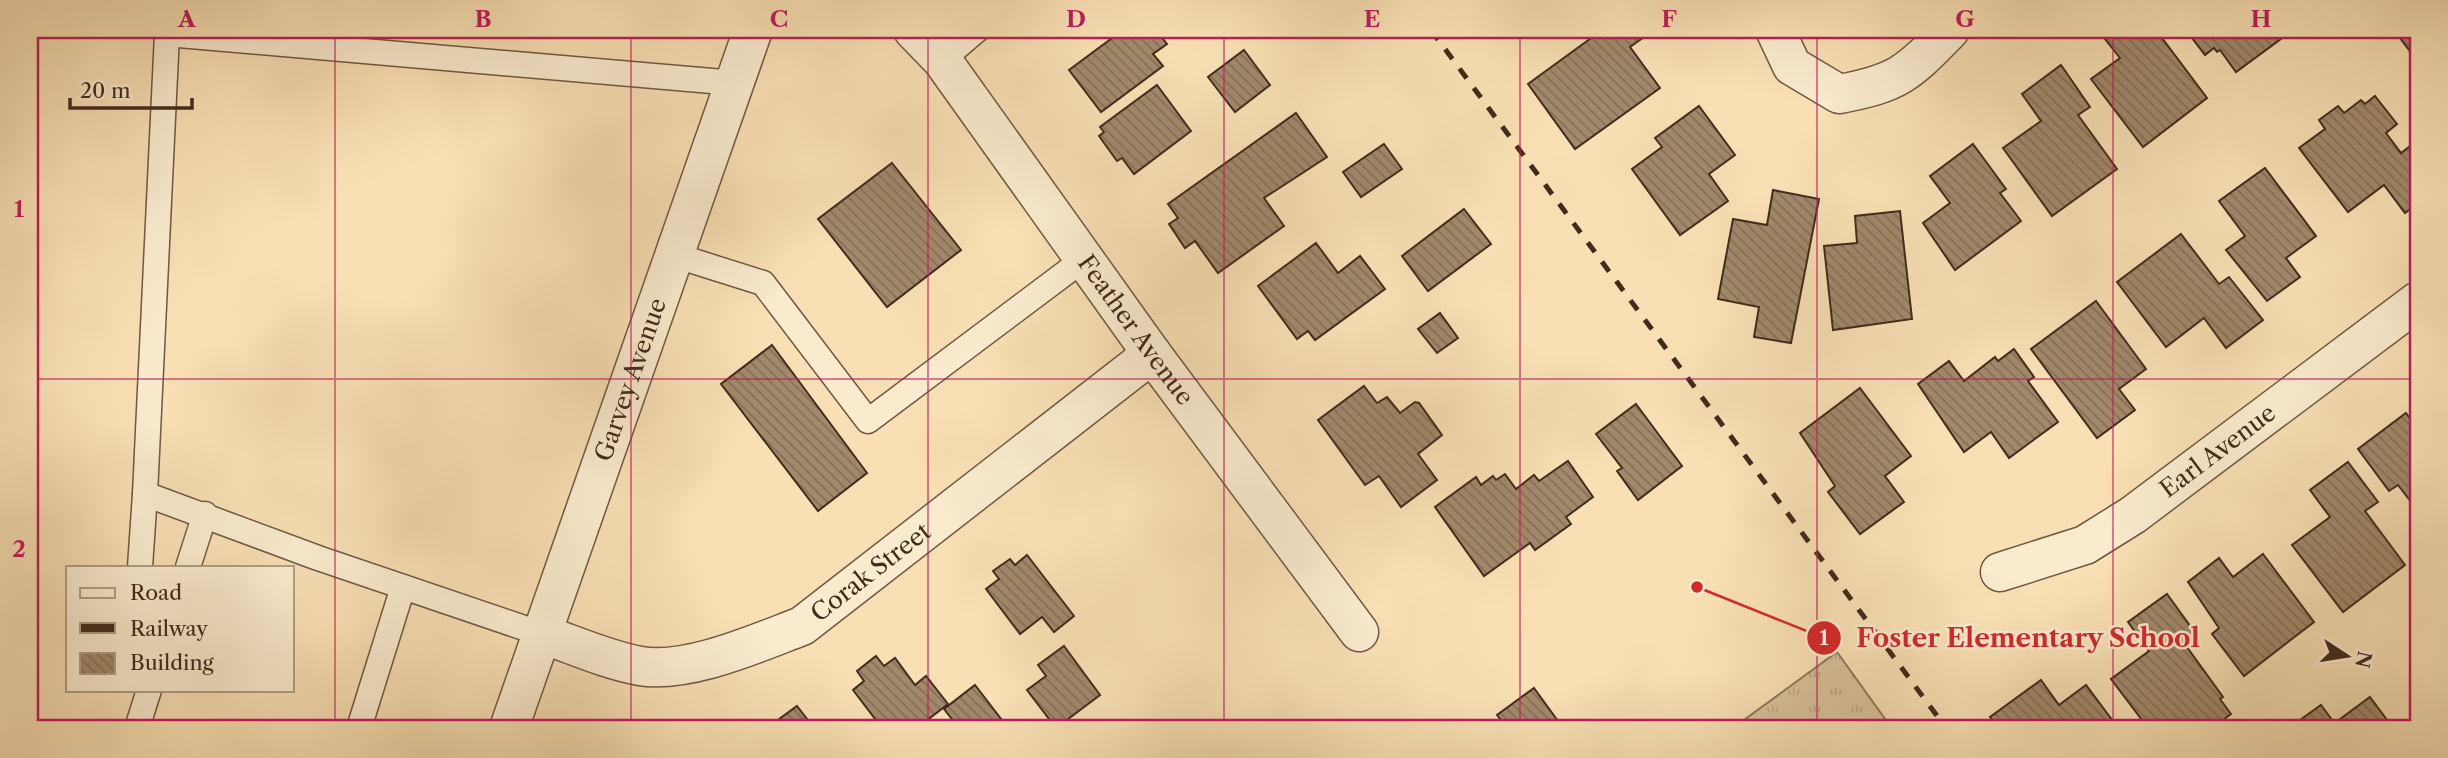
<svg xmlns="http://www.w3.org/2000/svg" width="2448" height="758" font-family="'Libre Caslon Text',serif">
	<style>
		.park { fill: url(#park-tufts); stroke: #8e765b; stroke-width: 2 }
		.building { fill: url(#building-back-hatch); stroke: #422b1c; stroke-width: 2 }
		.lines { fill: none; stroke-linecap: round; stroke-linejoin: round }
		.service-casing { stroke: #705842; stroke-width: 27 }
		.minor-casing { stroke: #705842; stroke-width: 41 }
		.tertiary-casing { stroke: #705842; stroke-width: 41 }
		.service { stroke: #faebce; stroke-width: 24 }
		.minor { stroke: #faebce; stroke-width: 38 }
		.tertiary { stroke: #faebce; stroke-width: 38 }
		.rail { stroke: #422b1c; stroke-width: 5; stroke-dasharray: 12 12; stroke-linecap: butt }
		.grid { fill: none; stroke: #c2185b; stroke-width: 2; stroke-opacity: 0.55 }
		.labels { text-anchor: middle; stroke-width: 5; stroke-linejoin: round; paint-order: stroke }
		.street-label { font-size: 24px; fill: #422b1c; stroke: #faebce }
		.leader { fill: none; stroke: #d62828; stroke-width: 2.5 }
		.callout-dot { fill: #d62828; stroke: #faebce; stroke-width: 2.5 }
		.mark-label { font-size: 21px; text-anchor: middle; font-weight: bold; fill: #fff }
		.callout-label { font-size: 26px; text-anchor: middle; font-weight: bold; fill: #d62828; stroke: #faebce; stroke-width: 5; stroke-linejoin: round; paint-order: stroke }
		.neatline { fill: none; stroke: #c2185b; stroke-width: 2.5 }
		.grid-label { font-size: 23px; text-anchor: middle; font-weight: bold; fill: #c2185b }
	</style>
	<defs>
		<pattern id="park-tufts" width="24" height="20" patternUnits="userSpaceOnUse" patternTransform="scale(1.75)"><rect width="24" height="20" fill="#d9c19a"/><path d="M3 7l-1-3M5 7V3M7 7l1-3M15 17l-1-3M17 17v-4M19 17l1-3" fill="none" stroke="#bba684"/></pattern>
		<pattern id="building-back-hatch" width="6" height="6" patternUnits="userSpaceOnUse" patternTransform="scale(1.75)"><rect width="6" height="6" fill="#a1896b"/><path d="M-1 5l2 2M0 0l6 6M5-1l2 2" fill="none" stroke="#857057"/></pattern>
	</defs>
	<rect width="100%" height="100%" fill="#f8e0b4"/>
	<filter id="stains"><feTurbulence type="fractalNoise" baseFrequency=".00286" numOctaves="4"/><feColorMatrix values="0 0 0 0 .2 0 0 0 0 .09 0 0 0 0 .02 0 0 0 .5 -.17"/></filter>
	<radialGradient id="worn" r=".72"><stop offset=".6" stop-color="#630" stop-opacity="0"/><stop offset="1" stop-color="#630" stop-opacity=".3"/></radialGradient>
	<polygon class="park" points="1837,652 1888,723 1881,728 1733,728"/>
	<g class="building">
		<polygon points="1123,30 1136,30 1139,35 1145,30 1156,30 1167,44 1153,54 1163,66 1101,112 1069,70"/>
		<polygon points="1596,30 1654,30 1630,47 1660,88 1575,149 1528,84 1598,33"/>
		<polygon points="2117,30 2156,30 2207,98 2143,147 2091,79 2120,58 2105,39"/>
		<polygon points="2186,30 2293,30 2236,72 2220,50 2217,52 2214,48 2205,55"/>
		<polygon points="2394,30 2418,30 2418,62"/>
		<polygon points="1244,50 1270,85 1235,112 1208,77"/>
		<polygon points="2061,65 2090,107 2078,115 2117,169 2052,216 2003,148 2041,121 2022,94"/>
		<polygon points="1157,85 1191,131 1134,174 1122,158 1117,161 1099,136 1104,132 1100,127"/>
		<polygon points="2375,96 2397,124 2386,133 2401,153 2413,144 2418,151 2418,203 2405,213 2384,185 2348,212 2299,148 2325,129 2319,120 2338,106 2344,113 2361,100 2365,104"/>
		<polygon points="1699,106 1735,155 1709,174 1728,201 1680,235 1632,169 1662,147 1655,138"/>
		<polygon points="1296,113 1327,157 1264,198 1284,226 1218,273 1195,241 1185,248 1169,224 1178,218 1168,204"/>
		<polygon points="1384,144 1402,169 1361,197 1343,172"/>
		<polygon points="1973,144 2006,189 2000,193 2021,221 1955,270 1923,223 1950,203 1930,176"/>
		<polygon points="892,163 961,250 887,307 818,219"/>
		<polygon points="2265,168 2316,236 2286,258 2300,277 2267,301 2226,250 2245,236 2219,201"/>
		<polygon points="1773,190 1819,199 1791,343 1754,337 1759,307 1718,299 1733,219 1767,225"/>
		<polygon points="1464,209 1491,244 1428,291 1402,256"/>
		<polygon points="1900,211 1912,319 1833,330 1824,246 1857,243 1855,216"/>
		<polygon points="2181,234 2219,284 2229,277 2263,320 2226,348 2204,318 2166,347 2117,282"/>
		<polygon points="1316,243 1338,273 1360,256 1385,289 1315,340 1308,331 1297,339 1258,286"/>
		<polygon points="2096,301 2146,369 2119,389 2135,410 2097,438 2031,349"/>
		<polygon points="1440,313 1458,338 1437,353 1418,329"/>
		<polygon points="772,345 867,473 818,511 721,384"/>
		<polygon points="2014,349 2034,377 2028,381 2058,422 2009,458 1991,432 1964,452 1918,384 1949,361 1964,381 1995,357 1998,361"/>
		<polygon points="1364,386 1377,403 1387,397 1400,413 1415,402 1419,403 1442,435 1418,454 1437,480 1401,507 1379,476 1365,485 1318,420"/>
		<polygon points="1860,388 1911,456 1885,476 1904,502 1860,534 1828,492 1835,486 1800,433"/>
		<polygon points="1636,404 1682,466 1638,500 1617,471 1622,468 1596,434"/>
		<polygon points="2406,413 2418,430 2418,511 2398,485 2389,491 2358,449"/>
		<polygon points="1568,461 1593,497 1566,517 1571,524 1535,550 1530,543 1484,576 1435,507 1476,477 1481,485 1493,476 1496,480 1505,474 1516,489 1534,475 1539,481"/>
		<polygon points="2348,462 2378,502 2365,511 2405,565 2343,612 2292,545 2330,517 2310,490"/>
		<polygon points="2263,554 2314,622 2244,676 2212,634 2219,628 2188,582 2219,558 2233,577"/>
		<polygon points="1027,555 1074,616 1054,632 1042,617 1020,634 986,589 999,579 993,571 1010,559 1015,565"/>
		<polygon points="2167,594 2196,634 2184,643 2223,697 2220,699 2231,714 2212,728 2187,728 2185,725 2181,728 2148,728 2111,679 2149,651 2128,622"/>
		<polygon points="1064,646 1100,695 1056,728 1027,690 1046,676 1038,665"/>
		<polygon points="876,656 884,666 895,658 915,685 926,676 948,704 917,728 882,728 853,690 864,681 857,671"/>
		<polygon points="2041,680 2059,705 2086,685 2118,728 1998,728 1990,717"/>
		<polygon points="975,685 1008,728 959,728 944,709"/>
		<polygon points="1534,688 1563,728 1507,728 1497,715"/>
		<polygon points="2370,697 2393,728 2340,728 2336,722"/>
		<polygon points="2321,705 2338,728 2289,728"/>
		<polygon points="797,706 814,728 767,728"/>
	</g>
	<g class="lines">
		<defs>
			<g id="service">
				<polyline points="167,30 167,34 735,83"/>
				<polyline points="167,34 145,494 318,558 542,634"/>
				<polyline points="942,60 977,30"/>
				<polyline points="674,255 763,283 868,421 1084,259"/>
				<polyline points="140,567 145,494"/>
				<polyline points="188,567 205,514"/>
				<polyline points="137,728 149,690"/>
				<polyline points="359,728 403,587"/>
			</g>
			<g id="minor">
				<path id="s1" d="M913,30L942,60L1152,354L1359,632"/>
				<path d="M1775,30L1792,66L1839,94C1899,83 1908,73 1950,30"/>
				<path id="s2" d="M2000,572L2085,545L2133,515L2418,301"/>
				<path id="s3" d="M542,634C574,645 607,660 640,666C688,674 757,643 802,626L1152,354"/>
			</g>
			<g id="tertiary">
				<path id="s4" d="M509,728L753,30"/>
			</g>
		</defs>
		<use href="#service" class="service-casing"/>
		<use href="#minor" class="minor-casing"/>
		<use href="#tertiary" class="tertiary-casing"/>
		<use href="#service" class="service"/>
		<use href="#minor" class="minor"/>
		<use href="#tertiary" class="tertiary"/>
		<polyline class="rail" points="1431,30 1946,728"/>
	</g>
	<path class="grid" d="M335,30V728M631,30V728M928,30V728M1224,30V728M1520,30V728M1817,30V728M2113,30V728M30,379H2418"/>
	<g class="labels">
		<g class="street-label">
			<text dy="8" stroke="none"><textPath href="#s1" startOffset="374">Feather Avenue</textPath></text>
			<text dy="8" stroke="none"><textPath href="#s4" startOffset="369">Garvey Avenue</textPath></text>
			<text dy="8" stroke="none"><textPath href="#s2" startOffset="252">Earl Avenue</textPath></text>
			<text dy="8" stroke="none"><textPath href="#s3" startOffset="359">Corak Street</textPath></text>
		</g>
	</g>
	<path class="leader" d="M1697 587L1824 638"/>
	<g class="callout-dot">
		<circle cx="1697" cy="587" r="7"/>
		<circle cx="1824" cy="638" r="18"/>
	</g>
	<g class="mark-label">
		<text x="1824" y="645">1</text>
	</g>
	<g class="callout-label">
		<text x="2028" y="647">Foster Elementary School</text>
	</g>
	<rect width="2448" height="758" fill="none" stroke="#f8e0b4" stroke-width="77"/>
	<rect x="66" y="566" width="228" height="126" fill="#faebce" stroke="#b09e87" stroke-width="2"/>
	<rect x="80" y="588" width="35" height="10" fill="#faebce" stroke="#b09e87" stroke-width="2"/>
	<text x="130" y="600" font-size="21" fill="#422b1c">Road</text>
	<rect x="80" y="623" width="35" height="10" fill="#422b1c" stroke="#b09e87" stroke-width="2"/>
	<text x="130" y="636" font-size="21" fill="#422b1c">Railway</text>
	<rect x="80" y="653" width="35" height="21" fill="url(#building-back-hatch)" stroke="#b09e87" stroke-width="2"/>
	<text x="130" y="670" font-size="21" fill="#422b1c">Building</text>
	<g transform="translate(2347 656) rotate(102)" stroke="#faebce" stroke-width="5" paint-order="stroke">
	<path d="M0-5L12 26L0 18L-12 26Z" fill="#422b1c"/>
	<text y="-10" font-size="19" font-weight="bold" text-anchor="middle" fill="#422b1c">N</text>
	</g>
	<path d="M70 98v10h122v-10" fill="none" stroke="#422b1c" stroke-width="3.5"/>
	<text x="80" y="98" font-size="21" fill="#422b1c" stroke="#faebce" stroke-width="5" paint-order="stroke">20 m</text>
	<rect x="38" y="38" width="2372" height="682" class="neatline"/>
	<g class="grid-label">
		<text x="187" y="27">A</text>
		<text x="483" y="27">B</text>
		<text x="779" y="27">C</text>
		<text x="1076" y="27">D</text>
		<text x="1372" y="27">E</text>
		<text x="1669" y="27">F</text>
		<text x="1965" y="27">G</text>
		<text x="2261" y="27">H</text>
		<text x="19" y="217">1</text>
		<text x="19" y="557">2</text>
	</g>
	<rect width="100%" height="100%" filter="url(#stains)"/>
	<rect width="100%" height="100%" fill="url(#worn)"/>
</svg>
